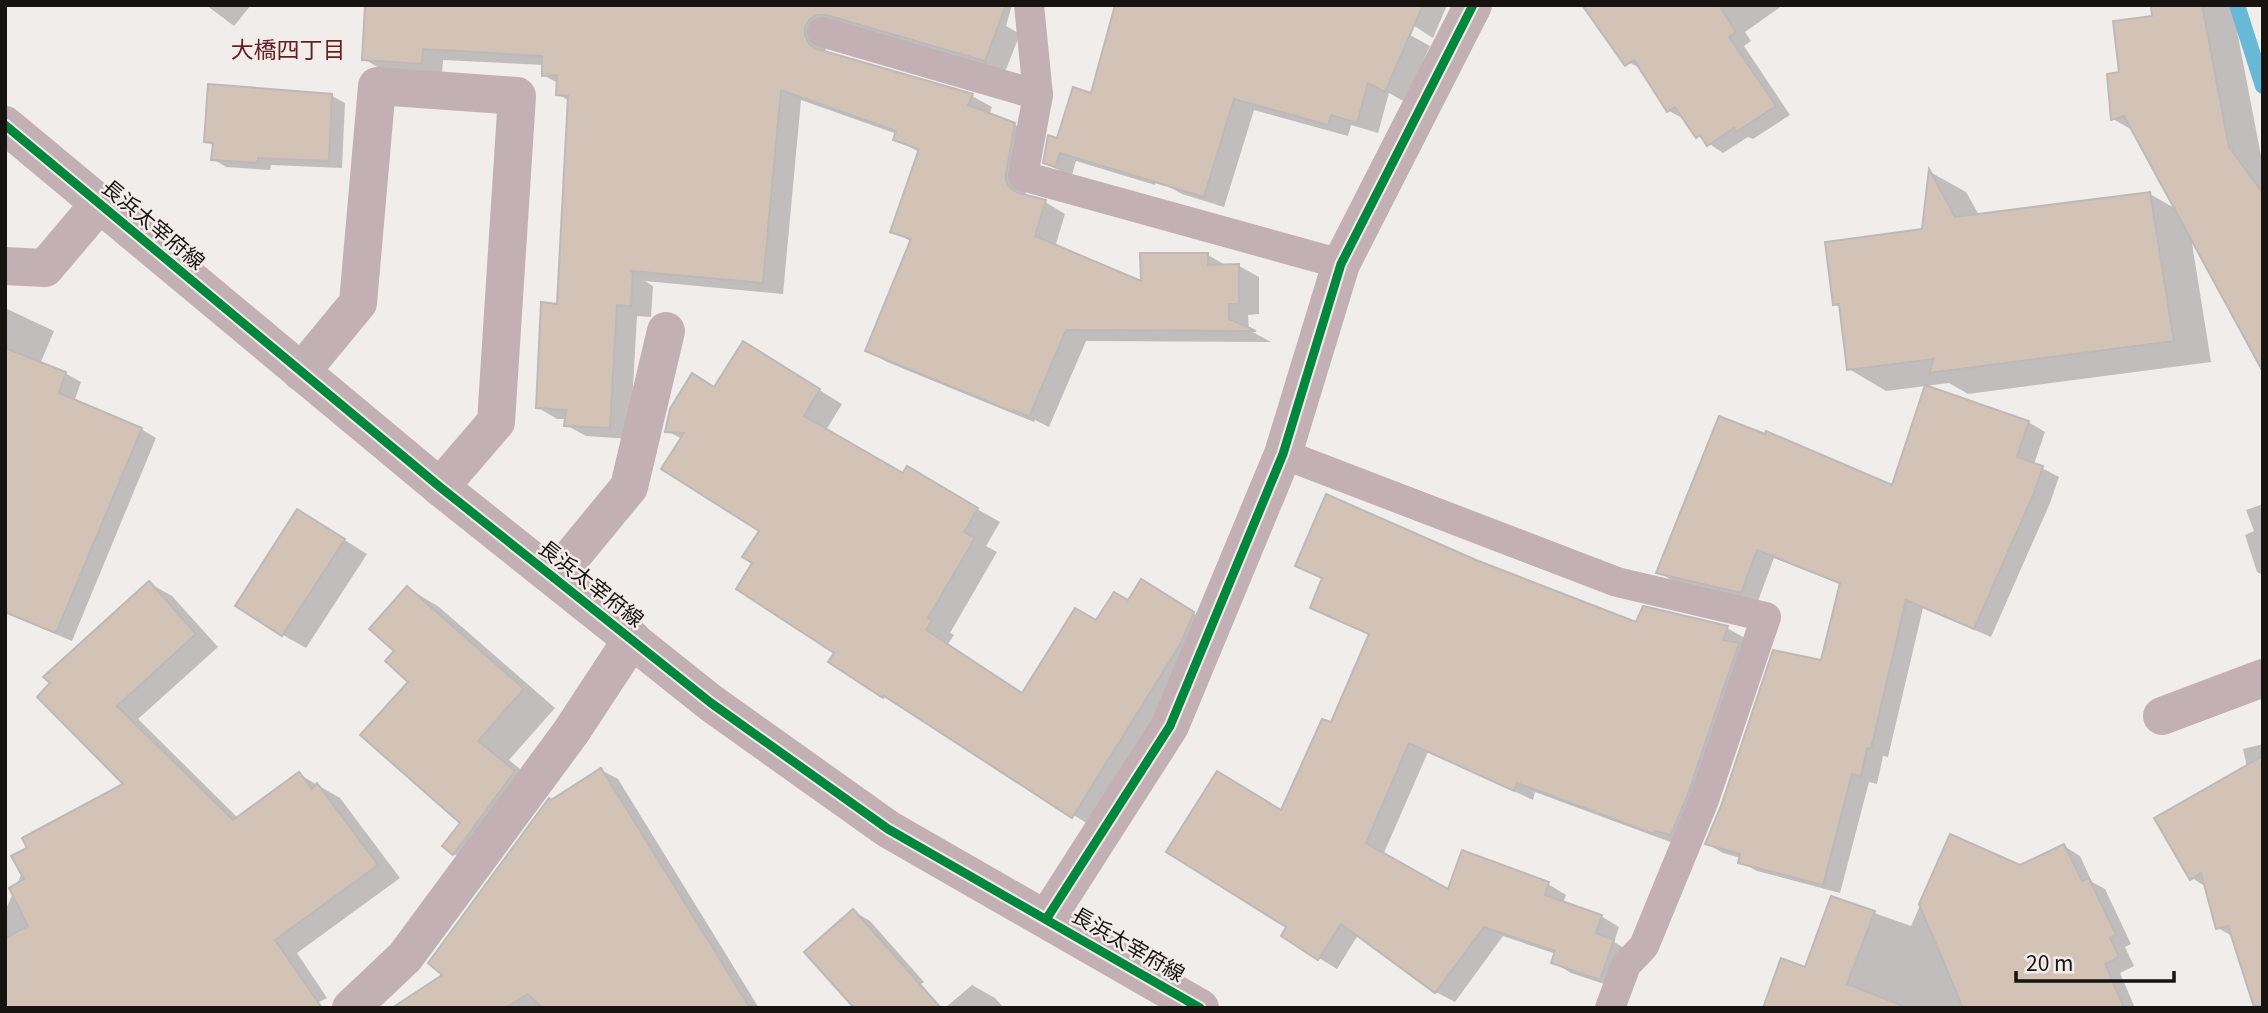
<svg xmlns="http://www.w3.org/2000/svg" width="2268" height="1013" font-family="Georgia,'Noto Sans JP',serif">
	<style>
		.shadow { fill: #0003 }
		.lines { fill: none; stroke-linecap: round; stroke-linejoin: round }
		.stream { stroke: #68b8d7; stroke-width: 16 }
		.building { fill: #d3c3b6; stroke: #bcb9b8; stroke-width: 2 }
		.service { stroke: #c3b0b5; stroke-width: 30 }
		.minor { stroke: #c3b0b5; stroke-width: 38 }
		.tertiary { stroke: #c3b0b5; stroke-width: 38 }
		.cycleway-casing { stroke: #f4ece8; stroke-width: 13 }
		.cycleway { stroke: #00873e; stroke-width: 9 }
		.labels { text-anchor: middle; stroke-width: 5; stroke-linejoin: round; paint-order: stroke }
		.street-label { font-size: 21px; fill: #161311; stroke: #f4ece8 }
		.neighbourhood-label { font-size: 23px; fill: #631e26; stroke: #f4ece8 }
	</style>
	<rect width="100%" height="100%" fill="#f1edeb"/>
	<g class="shadow">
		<polygon points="206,5 251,5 234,26"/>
		<polygon points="367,5 1012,5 1006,26 1020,34 1005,72 825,48 827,54 972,96 992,107 989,115 1014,124 1034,136 1025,185 1026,194 1028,197 1045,202 1065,214 1055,247 1142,284 1208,255 1227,266 1239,266 1259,277 1259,314 1248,315 1249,330 1271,342 1086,341 1049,427 1035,420 1034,422 887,362 867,350 912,242 892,231 919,152 895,139 897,134 801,100 783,294 645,281 653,286 651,317 637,316 630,439 586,436 566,425 567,419 557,419 537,407 559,306 570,101 557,94 558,83 543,75 544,65 443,60 442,74 384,71 364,59"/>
		<polygon points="1115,5 1208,5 1155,185 1076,161 1072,175 1062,172 1045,163 1092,95 1117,7"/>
		<polygon points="1267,5 1410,35 1430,46 1405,102 1389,93 1378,133 1351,125 1348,136 1254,110 1224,207 1182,194 1162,183"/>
		<polygon points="1382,5 1447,5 1433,38"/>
		<polygon points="1589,5 1783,5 1745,32 1751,41 1744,46 1790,115 1753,139 1748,137 1723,153 1698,136 1684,119 1669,111 1642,69 1630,63"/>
		<polygon points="2153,5 2232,5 2263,166 2263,368 2191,237 2211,362 1968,394 1949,383 1886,391 1849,369 1841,308 1834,304 1923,230 1930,172 1966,192 1979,215 2150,194 2176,209 2134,131 2113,119 2121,74 2154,18"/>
		<polygon points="332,96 345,103 342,168 271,165 270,170 226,167 213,159 214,146 206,141"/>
		<polygon points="5,308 54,331 40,364 65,373 81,382 74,402 141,429 156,438 72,641 5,613"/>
		<polygon points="766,357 842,404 826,430 904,475 907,469 1000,522 986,546 997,552 950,633 954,635 948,644 1023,694 1097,622 1129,603 1165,595 1216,627 1096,829 830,662 836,653 762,530 682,439 667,431 715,388"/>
		<polygon points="2028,422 2045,432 2034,464 2059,477 2050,503 1991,637 1923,608 1888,757 1883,756 1877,784 1869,782 1840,893 1757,871 1740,862 1741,858 1723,853 1707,844 1822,662 1842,585 1774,558 1758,601 1675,582 1658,572 1893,487"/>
		<polygon points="2263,504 2263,575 2257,572 2245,535 2254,531 2246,510"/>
		<polygon points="321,525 367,554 306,648 283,635"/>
		<polygon points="1475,561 1637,625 1727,628 1745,638 1756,655 1673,843 1535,792 1533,800 1428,752 1383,855 1449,891 1548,884 1566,895 1563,903 1601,916 1619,927 1614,942 1631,952 1619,989 1571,973 1553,962 1556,954 1503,936 1455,1002 1436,992 1358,935 1337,969 1319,958 1282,812 1332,725 1371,635 1330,618 1312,607 1324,580 1297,566"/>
		<polygon points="149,583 172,596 218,647 138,719 238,818 300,775 340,798 400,878 297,953 327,998 308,1008 5,1008 5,911 41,830 126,784 39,697"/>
		<polygon points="408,588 439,607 555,708 509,760 546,790 486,872 454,854 462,823 410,682 396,651"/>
		<polygon points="2263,744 2263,1008 2256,1008 2232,934 2230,935 2218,928 2206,884 2203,885 2192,878 2247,767 2243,749"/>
		<polygon points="601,770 618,779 759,1008 395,1008 445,975 552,802"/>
		<polygon points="1951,836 2020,867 2064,846 2080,856 2092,882 2105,889 2131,944 2125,947 2134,966 2120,973 2135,1008 1764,1008 1806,969 1832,898 1911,926"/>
		<polygon points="853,911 870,921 924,982 885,1007"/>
		<polygon points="972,985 995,998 1004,1008 945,1008"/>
	</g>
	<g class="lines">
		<polyline class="stream" points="2237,5 2263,86"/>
	</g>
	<g class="building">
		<polygon points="365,5 1006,5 985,61 826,15 817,15 810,19 805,26 805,35 809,44 817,49 973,94 968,105 1015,123 1006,173 1006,181 1010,188 1018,193 1046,200 1035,236 1141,281 1140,253 1208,253 1208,265 1239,264 1239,304 1229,304 1229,319 1256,331 1066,330 1029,417 1014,410 1013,412 865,351 911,239 890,232 919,149 893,140 896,131 781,90 763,283 631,271 633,273 631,306 617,305 610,428 564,426 566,410 536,408 541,302 557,304 568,96 556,95 557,75 542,76 542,56 423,49 422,64 362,60"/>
		<polygon points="1115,5 1423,5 1385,92 1368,83 1357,123 1331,115 1328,125 1234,99 1204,197 1060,153 1055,167 1043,163 1048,135 1057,138 1073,87 1091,93"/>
		<polygon points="1582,5 1719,5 1736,32 1729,37 1776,106 1736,132 1734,128 1707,146 1700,135 1696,138 1675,107 1667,112 1634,60 1625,66"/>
		<polygon points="2151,5 2202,5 2229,147 2263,193 2263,372 2124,116 2111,120 2107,74 2119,72 2113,21 2152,16"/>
		<polygon points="208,84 332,94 329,161 258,158 257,163 211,160 213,143 204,142"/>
		<polygon points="1929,169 1955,217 2150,192 2174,341 1929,373 1934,359 1847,370 1839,304 1833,305 1825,242 1922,229"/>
		<polygon points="743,341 820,389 804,416 903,473 907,466 978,508 964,532 975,538 928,618 932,621 926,630 1022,693 1075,608 1096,620 1114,592 1128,600 1141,579 1194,612 1181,643 1072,818 884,696 883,698 828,662 834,653 736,589 752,563 742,557 759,531 661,469 684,433 665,432 670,409 692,373 714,387"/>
		<polygon points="5,348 66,372 59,393 142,428 56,633 5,612"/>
		<polygon points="1925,385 2029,421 2017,457 2043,466 2034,493 1974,629 1906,600 1871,749 1867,748 1861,776 1852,774 1823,885 1738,863 1740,854 1705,844 1721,806 1773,650 1821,660 1840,583 1757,550 1741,593 1656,573 1719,416 1765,434 1766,431 1892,485"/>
		<polygon points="1326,494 1476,560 1636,622 1643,606 1728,626 1723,640 1739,643 1688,794 1671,835 1655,831 1654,834 1517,783 1514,791 1409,743 1366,843 1448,889 1462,850 1549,882 1545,895 1602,915 1596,933 1614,940 1600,980 1551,963 1555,951 1484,927 1435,993 1341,924 1318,960 1281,936 1286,927 1166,852 1217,771 1281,810 1322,719 1331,722 1369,634 1310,608 1322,578 1295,566"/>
		<polygon points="297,509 345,539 282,636 235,606"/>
		<polygon points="149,581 196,634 117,706 233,820 299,772 312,789 317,783 378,865 275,940 322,1008 5,1008 5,938 28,926 9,888 24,879 11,856 27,848 22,838 123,784 37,697 50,683 43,677"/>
		<polygon points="407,586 524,689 478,741 515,771 453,855 442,846 460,823 360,735 408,682 385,661 394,651 369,629"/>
		<polygon points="2263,756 2263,1005 2254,1007 2228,926 2216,929 2201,873 2190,880 2154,818"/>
		<polygon points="601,768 750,1008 542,1008 528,994 505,1008 392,1008 442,975 428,963 549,798 551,800"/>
		<polygon points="1950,834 2020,865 2064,844 2082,881 2089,878 2116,935 2110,938 2119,957 2105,964 2124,1008 1963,1008 1919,904"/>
		<polygon points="1831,896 1875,911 1847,984 1901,1005 1900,1008 1763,1008 1781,958 1805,967"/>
		<polygon points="853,909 941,1008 854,1008 804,952"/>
	</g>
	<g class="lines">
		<g class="service">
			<polyline points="1029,5 1038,95 1023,176 1341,264"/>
			<polyline points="822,32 1038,95"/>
			<polyline points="1283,454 1617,582 1766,617 1704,800 1644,946 1626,965 1610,1008"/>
		</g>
		<g class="minor">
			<polyline points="5,266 45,268 100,203"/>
			<polyline points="301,372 358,303 377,86 517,96 496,422 440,487"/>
			<polyline points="555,577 629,487 666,331"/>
			<polyline points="2162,716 2263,678"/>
			<polyline points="1047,918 1170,726 1283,454 1341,264 1473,5"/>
			<polyline points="351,1008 405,957 571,732 632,639"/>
		</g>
		<polyline class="tertiary" points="5,125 440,487 711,703 888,829 1200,1008"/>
		<defs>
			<g id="cycleway">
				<polyline points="5,125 440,487 711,703 888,829 1200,1008"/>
				<polyline points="1047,918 1170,726 1283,454 1341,264 1473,5"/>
			</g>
		</defs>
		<use href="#cycleway" class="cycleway-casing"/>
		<use href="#cycleway" class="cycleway"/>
	</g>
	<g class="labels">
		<g class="street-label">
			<text transform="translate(153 225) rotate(40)" y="7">長浜太宰府線</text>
			<text transform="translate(591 584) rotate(38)" y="7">長浜太宰府線</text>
			<text transform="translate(1128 945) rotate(30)" y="7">長浜太宰府線</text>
		</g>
		<g class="neighbourhood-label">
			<text x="288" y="58">大橋四丁目</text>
		</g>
	</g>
	<rect width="2268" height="1013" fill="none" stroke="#161311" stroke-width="14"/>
	<path d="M2016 971v10h158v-10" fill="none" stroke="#161311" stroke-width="3.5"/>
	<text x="2026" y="971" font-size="21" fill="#161311" stroke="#f4ece8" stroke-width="5" paint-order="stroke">20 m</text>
</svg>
